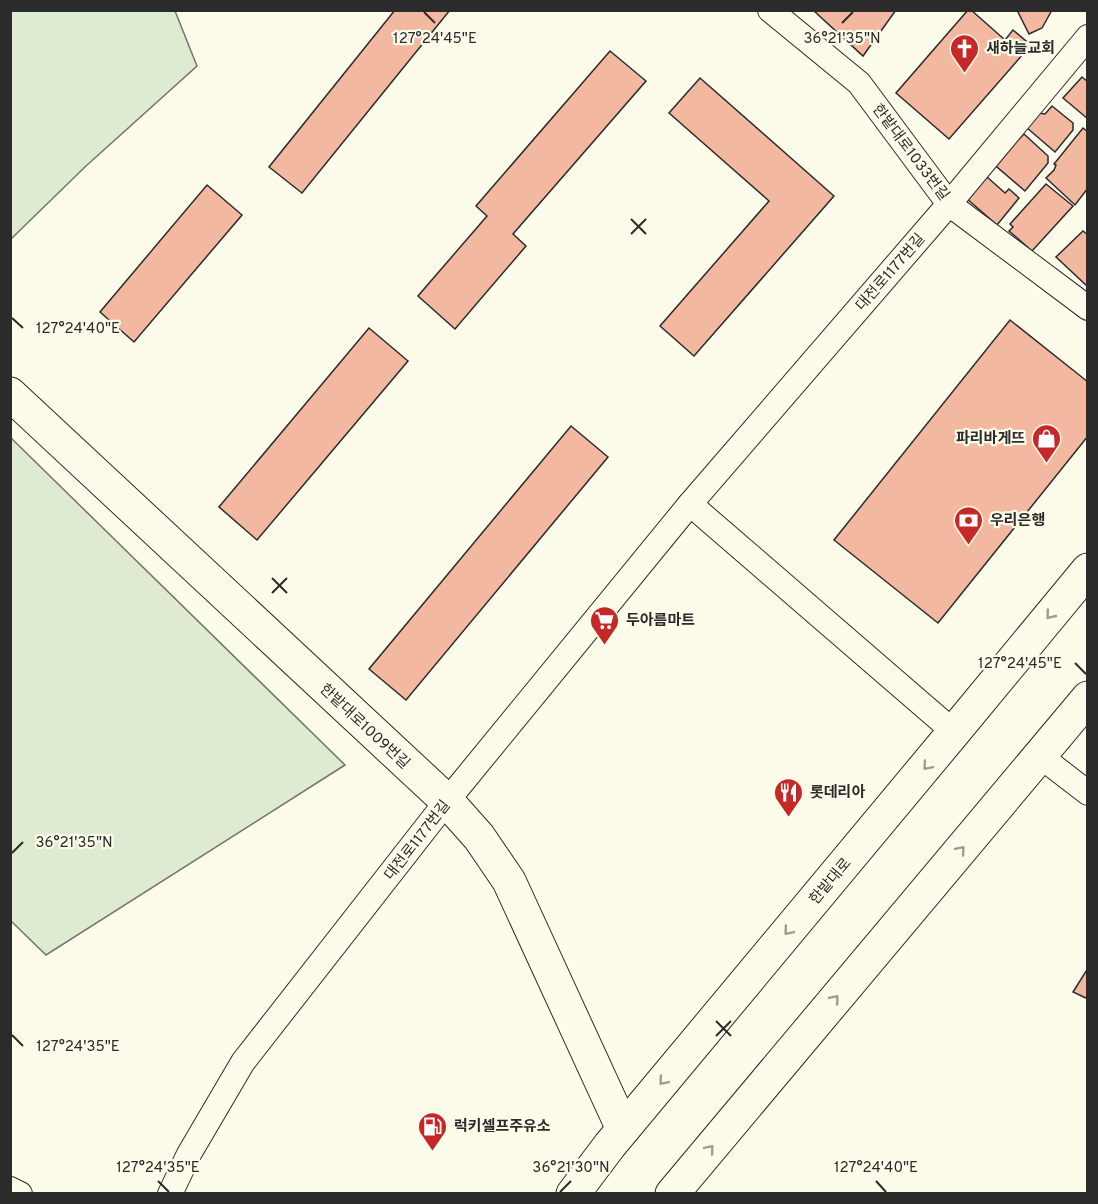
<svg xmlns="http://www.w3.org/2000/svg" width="1098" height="1204" font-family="Overpass,'Noto Sans KR',sans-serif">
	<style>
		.green { fill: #deebd1; stroke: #74746e; stroke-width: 1.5 }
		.building { fill: #f2b8a0; stroke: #2b2b2b; stroke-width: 1.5 }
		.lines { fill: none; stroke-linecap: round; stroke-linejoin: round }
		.street-casing { stroke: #2b2b2b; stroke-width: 26 }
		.secondary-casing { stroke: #2b2b2b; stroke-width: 35 }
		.primary-casing { stroke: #2b2b2b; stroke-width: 35 }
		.street { stroke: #fdfbea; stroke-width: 24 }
		.secondary { stroke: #fdfbea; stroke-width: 33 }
		.primary { stroke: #fdfbea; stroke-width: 33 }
		.oneway { stroke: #9e9d94 }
		.ticks { fill: none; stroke: #2b2b2b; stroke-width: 2 }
		.labels { text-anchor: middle; stroke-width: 4.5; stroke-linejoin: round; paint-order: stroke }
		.poi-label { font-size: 15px; font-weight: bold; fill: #2b2b2b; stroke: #fdfbea; text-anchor: start }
		.street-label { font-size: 15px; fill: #2b2b2b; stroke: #fdfbea }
		.ticks-label { font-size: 15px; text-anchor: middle; fill: #2b2b2b; stroke: #fdfbea; stroke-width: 4.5; stroke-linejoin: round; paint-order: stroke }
	</style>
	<rect width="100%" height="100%" fill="#fdfbea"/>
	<g class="green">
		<polygon points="11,10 175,11 197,66 86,166 11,239"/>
		<polygon points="10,437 345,765 46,955 11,921"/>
	</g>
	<g class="building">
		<polygon points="395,10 450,10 302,193 269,167"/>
		<polygon points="813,10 896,10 863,56"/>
		<polygon points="968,10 971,10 1005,40 1013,30 1031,45 949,139 896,93"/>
		<polygon points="1017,10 1052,10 1042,28 1029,34"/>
		<polygon points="610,51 646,81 513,234 526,246 455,329 418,296 487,216 476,206"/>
		<polygon points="1082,77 1088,82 1088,119 1063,98"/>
		<polygon points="700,78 834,196 694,356 660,326 769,201 669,113"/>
		<polygon points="1052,106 1073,123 1073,130 1055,152 1026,127 1039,113 1045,114"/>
		<polygon points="1083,128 1088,132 1088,188 1075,205 1046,178 1054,170 1056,165 1054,164"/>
		<polygon points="1024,134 1048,156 1048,163 1025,191 990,161 1014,144"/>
		<polygon points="986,176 1005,193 1009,189 1019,198 997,225 966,198"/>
		<polygon points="1046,184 1073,206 1032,251 1009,231 1013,227 1010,224"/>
		<polygon points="207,185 242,215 134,342 100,312"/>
		<polygon points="1083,231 1088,235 1087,286 1056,257"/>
		<polygon points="1010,320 1088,382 1088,436 938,623 834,540"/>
		<polygon points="369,328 408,361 257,540 219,507"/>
		<polygon points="571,426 608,457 406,700 369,669"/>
		<polygon points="1088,968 1088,999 1073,992"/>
	</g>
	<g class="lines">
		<defs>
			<g id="street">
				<polyline points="770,10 859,83 949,204 1088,308"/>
				<polyline points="690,504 954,732"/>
				<polyline points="1040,756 1088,793"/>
				<polyline points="10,1189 20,1194"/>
				<polyline points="170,1194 189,1154 243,1062 447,801 690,504 949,204 1088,37"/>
			</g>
			<polyline id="secondary" points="10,394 447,801 479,837 509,881 623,1129"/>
			<g id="primary">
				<polyline points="573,1194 610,1145 954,732 1088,570"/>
				<polyline points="672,1194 1088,698"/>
			</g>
		</defs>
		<use href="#street" class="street-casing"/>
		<use href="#secondary" class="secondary-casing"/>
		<use href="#primary" class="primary-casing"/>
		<use href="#street" class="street"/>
		<use href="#secondary" class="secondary"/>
		<use href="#primary" class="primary"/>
	</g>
	<defs><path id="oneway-chevron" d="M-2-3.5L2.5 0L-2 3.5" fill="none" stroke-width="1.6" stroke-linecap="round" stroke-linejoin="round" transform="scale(1.5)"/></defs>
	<g class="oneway">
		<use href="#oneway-chevron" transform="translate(1050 615) rotate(129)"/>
		<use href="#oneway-chevron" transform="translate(927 766) rotate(130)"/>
		<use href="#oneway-chevron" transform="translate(961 850) rotate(-50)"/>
		<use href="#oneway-chevron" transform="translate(788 931) rotate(130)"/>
		<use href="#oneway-chevron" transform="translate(835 999) rotate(-50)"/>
		<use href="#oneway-chevron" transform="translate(663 1081) rotate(130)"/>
		<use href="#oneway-chevron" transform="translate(710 1149) rotate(-50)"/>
	</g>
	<path class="ticks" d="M424,12L435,23M842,23L853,12M631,219L646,234M631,234L646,219M12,318L23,328M272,578L287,593M272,593L287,578M1075,663L1086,674M12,853L23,842M716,1021L731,1036M12,1035L23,1046M716,1036L731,1021M158,1181L169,1192M876,1181L886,1192M560,1192L571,1181"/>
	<defs>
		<symbol id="church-pin" viewBox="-11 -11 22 30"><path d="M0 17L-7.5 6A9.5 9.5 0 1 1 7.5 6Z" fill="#c62828" stroke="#fdfbea"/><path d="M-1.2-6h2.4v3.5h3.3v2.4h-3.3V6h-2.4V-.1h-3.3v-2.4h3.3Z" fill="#fff"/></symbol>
		<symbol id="shop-pin" viewBox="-11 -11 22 30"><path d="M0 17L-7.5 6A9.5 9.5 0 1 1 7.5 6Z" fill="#c62828" stroke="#fdfbea"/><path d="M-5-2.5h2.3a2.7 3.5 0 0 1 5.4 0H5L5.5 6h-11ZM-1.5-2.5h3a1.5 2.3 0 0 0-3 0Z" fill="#fff"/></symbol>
		<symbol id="bank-pin" viewBox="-11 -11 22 30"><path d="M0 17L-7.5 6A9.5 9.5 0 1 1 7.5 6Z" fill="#c62828" stroke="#fdfbea"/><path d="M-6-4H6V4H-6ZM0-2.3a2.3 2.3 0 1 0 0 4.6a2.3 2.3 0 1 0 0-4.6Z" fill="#fff"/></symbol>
		<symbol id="supermarket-pin" viewBox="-11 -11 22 30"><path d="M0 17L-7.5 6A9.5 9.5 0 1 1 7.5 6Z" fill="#c62828" stroke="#fdfbea"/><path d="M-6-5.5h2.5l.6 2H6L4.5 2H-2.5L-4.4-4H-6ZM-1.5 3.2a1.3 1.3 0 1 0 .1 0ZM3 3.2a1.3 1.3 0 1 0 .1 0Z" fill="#fff"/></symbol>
		<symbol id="restaurant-pin" viewBox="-11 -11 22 30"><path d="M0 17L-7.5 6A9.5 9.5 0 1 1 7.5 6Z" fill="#c62828" stroke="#fdfbea"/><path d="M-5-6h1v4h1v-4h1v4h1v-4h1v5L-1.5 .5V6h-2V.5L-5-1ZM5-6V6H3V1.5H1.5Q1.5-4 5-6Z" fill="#fff"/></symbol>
		<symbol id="fuel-pin" viewBox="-11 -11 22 30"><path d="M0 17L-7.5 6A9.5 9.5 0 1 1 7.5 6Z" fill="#c62828" stroke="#fdfbea"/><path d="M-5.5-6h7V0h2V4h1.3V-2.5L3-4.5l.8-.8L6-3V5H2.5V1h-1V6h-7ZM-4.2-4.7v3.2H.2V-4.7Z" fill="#fff"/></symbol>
	</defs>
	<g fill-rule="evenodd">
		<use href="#church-pin" x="948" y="32" width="33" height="45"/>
		<use href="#shop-pin" x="1030" y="422" width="33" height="45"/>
		<use href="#bank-pin" x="952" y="504" width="33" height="45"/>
		<use href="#supermarket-pin" x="588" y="604" width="33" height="45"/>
		<use href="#restaurant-pin" x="772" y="776" width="33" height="45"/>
		<use href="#fuel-pin" x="416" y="1110" width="33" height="45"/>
	</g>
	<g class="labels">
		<g class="poi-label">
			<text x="986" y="53">새하늘교회</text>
			<text x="1025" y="443" text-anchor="end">파리바게뜨</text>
			<text x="990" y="525">우리은행</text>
			<text x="626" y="625">두아름마트</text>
			<text x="810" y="797">롯데리아</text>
			<text x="454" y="1131">럭키셀프주유소</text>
		</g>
		<g class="street-label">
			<text transform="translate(911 152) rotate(53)" y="5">한밭대로1033번길</text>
			<text transform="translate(890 272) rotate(-49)" y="5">대전로1177번길</text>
			<text transform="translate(365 726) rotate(43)" y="5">한밭대로1009번길</text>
			<text transform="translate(417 840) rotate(-52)" y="5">대전로1177번길</text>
			<text transform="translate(830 881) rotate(-50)" y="5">한밭대로</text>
		</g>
	</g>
	<g class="ticks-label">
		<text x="435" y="43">127°24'45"E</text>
		<text x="842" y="43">36°21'35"N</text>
		<text x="78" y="333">127°24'40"E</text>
		<text x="1020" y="668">127°24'45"E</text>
		<text x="74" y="847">36°21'35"N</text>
		<text x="78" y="1051">127°24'35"E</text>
		<text x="571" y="1172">36°21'30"N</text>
		<text x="158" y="1172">127°24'35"E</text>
		<text x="876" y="1172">127°24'40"E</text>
	</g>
	<rect width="1098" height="1204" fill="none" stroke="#2b2b2b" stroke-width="24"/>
</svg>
